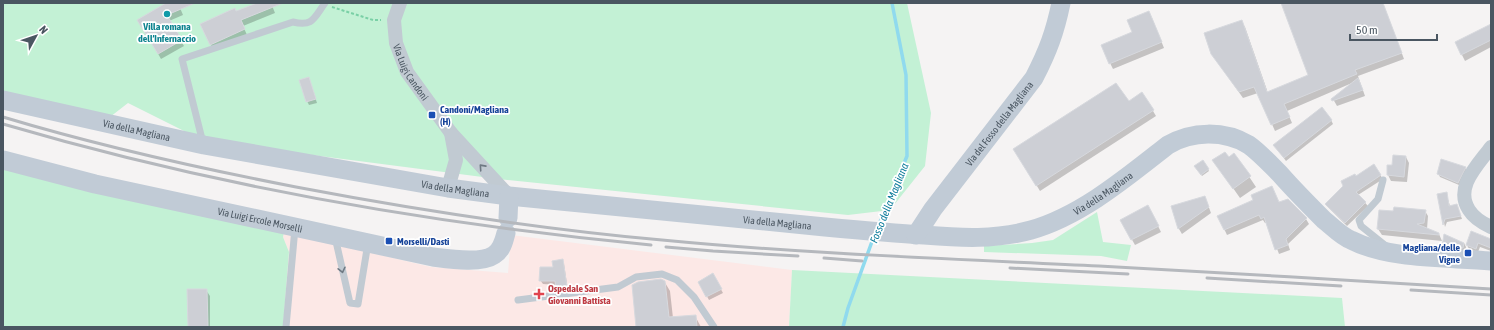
<svg xmlns="http://www.w3.org/2000/svg" width="1494" height="330" font-family="'Asap Condensed',sans-serif">
	<style>
		.medical { fill: #fce8e6 }
		.green { fill: #c3f1d5 }
		.shadow { fill: #0003 }
		.lines { fill: none; stroke-linecap: round; stroke-linejoin: round }
		.stream { stroke: #90daee; stroke-width: 3.5 }
		.building { fill: #cdcfd5; stroke: #d7d9de }
		.path { stroke: #7ad0a6; stroke-width: 2; stroke-dasharray: 3 2; stroke-linecap: butt }
		.lane { stroke: #c1cad2; stroke-width: 7 }
		.street { stroke: #c1cad2; stroke-width: 14 }
		.secondary { stroke: #c1cbd6; stroke-width: 19 }
		.rail { stroke: #b5b8bd; stroke-width: 3 }
		.oneway { stroke: #6e7983 }
		.culture-dot { fill: #0f9aa8; stroke: #fff; stroke-width: 1.5 }
		.transit-dot { fill: #1a4fb4; stroke: #fff; stroke-width: 1.5 }
		.health-dot { fill: #e0444e; stroke: #fff; stroke-width: 1.5 }
		.labels { text-anchor: middle; stroke-width: 3.5; stroke-linejoin: round; paint-order: stroke }
		.culture-label { font-size: 10px; font-weight: bold; fill: #0d838f; stroke: #fff }
		.street-label { font-size: 10px; fill: #4a5661; stroke: #fff }
		.transit-label { font-size: 10px; font-weight: bold; fill: #164399; stroke: #fff; text-anchor: start }
		.health-label { font-size: 10px; font-weight: bold; fill: #be3a42; stroke: #fff; text-anchor: start }
		.water-label { font-size: 11px; font-style: italic; fill: #0c7c9b; stroke: #fff }
	</style>
	<rect width="100%" height="100%" fill="#f5f3f3"/>
	<polygon class="medical" points="284,232 431,267 508,273 511,235 792,270 789,327 283,327 289,252 283,237"/>
	<g class="green">
		<polygon points="3,3 907,3 931,113 925,166 890,210 848,215 498,179 204,141 128,103 110,117 3,91"/>
		<polygon points="3,165 284,232 283,237 289,252 283,327 3,327"/>
		<polygon points="1097,212 1103,242 1131,245 1127,261 1101,256 984,252 984,246 1032,243 1053,240"/>
		<polygon points="792,270 1342,298 1345,327 789,327"/>
	</g>
	<g class="shadow">
		<polygon points="168,3 178,3 183,15 169,21 184,46 161,59 139,20"/>
		<polygon points="260,3 271,3 275,13 243,26 247,35 214,49 210,44 236,12"/>
		<polygon points="1289,3 1383,3 1404,59 1358,76 1365,96 1337,106 1333,99 1352,83 1287,111 1292,123 1275,131 1258,93 1243,98 1216,60 1241,21 1245,27 1268,93 1309,76"/>
		<polygon points="1152,18 1164,48 1113,69 1110,63 1133,33"/>
		<polygon points="1491,25 1491,47 1465,61 1456,43"/>
		<polygon points="310,82 317,103 309,105 307,101"/>
		<polygon points="1128,103 1153,111 1156,116 1040,191 1018,155"/>
		<polygon points="1331,120 1333,124 1286,161 1277,149"/>
		<polygon points="1234,154 1256,187 1240,198 1214,161 1228,158"/>
		<polygon points="1406,157 1409,163 1407,182 1391,181 1388,175 1388,166 1393,166"/>
		<polygon points="1203,161 1209,171 1202,176 1195,166"/>
		<polygon points="1373,165 1383,179 1358,195 1368,206 1347,226 1326,205 1344,186"/>
		<polygon points="1465,168 1467,171 1459,185 1440,177 1438,173"/>
		<polygon points="1446,193 1450,206 1457,205 1462,219 1447,222 1445,227 1438,195"/>
		<polygon points="1205,197 1211,213 1182,234 1179,229 1173,207"/>
		<polygon points="1279,203 1306,219 1309,224 1288,244 1290,250 1279,254 1267,222 1265,223 1263,220 1227,235 1218,216"/>
		<polygon points="1380,211 1425,211 1428,216 1427,229 1439,234 1442,241 1382,235 1378,229"/>
		<polygon points="1151,212 1161,232 1135,245 1121,220"/>
		<polygon points="1491,240 1491,251 1480,247 1478,252 1469,249 1467,245"/>
		<polygon points="1464,243 1466,247 1465,252 1446,251 1444,247"/>
		<polygon points="562,260 564,264 568,290 560,292 557,285 543,284 540,280"/>
		<polygon points="713,275 723,293 709,300 699,282"/>
		<polygon points="664,281 670,291 673,318 695,316 701,327 637,327"/>
		<polygon points="206,290 210,296 210,327 189,327"/>
	</g>
	<g class="lines">
		<g class="stream">
			<polyline points="878,227 907,156 906,75 892,3"/>
			<polyline points="843,327 848,308 874,236"/>
		</g>
	</g>
	<g class="building">
		<polygon points="166,3 195,3 167,15 182,40 158,54 137,20"/>
		<polygon points="257,3 283,3 241,20 245,29 210,45 200,24 235,8 236,11"/>
		<polygon points="1281,3 1383,3 1402,53 1355,70 1357,74 1284,104 1290,117 1271,125 1254,87 1239,92 1211,54 1204,33 1242,20 1267,92 1308,75"/>
		<polygon points="1149,11 1162,42 1109,64 1101,45 1132,32 1127,20"/>
		<polygon points="1491,24 1491,40 1461,55 1455,42"/>
		<polygon points="309,77 316,99 306,102 299,80"/>
		<polygon points="1358,78 1363,90 1332,101 1331,99"/>
		<polygon points="1116,83 1129,101 1142,92 1154,110 1036,186 1013,149"/>
		<polygon points="1322,107 1332,120 1284,158 1273,145"/>
		<polygon points="1225,152 1229,157 1234,153 1251,176 1233,189 1212,160"/>
		<polygon points="1393,155 1406,156 1404,177 1387,175 1387,165 1392,165"/>
		<polygon points="1441,159 1466,167 1458,183 1437,174"/>
		<polygon points="1203,160 1209,169 1201,175 1194,166"/>
		<polygon points="1374,164 1381,175 1356,192 1366,202 1345,223 1325,204 1343,186 1341,181 1355,174 1356,176"/>
		<polygon points="1272,186 1279,202 1288,199 1307,218 1286,239 1288,245 1275,250 1264,217 1261,219 1259,215 1224,230 1217,216 1253,200 1251,195"/>
		<polygon points="1447,192 1449,206 1457,204 1461,216 1445,219 1443,225 1437,194"/>
		<polygon points="1205,196 1209,207 1178,229 1171,206"/>
		<polygon points="1148,205 1159,226 1131,240 1120,220"/>
		<polygon points="1394,207 1426,210 1424,223 1417,224 1439,233 1439,235 1377,229 1379,210 1393,211"/>
		<polygon points="1471,231 1491,239 1491,248 1478,243 1476,249 1466,245"/>
		<polygon points="1444,234 1464,243 1463,248 1442,247"/>
		<polygon points="563,259 567,287 556,288 555,281 539,281 540,267 553,267 552,261"/>
		<polygon points="713,273 722,289 706,297 698,282"/>
		<polygon points="661,279 665,281 669,317 696,315 697,327 636,327 632,285 638,282"/>
		<polygon points="187,289 207,289 208,327 188,327"/>
	</g>
	<g class="lines">
		<polyline class="path" points="332,7 373,20 381,20"/>
		<g class="lane">
			<path d="M203,143L182,59L293,22C313,27 314,18 325,3"/>
			<polyline points="1383,180 1378,199 1359,220 1361,226 1386,246"/>
			<polyline points="335,237 350,303 358,304 368,243"/>
			<polyline points="518,300 618,287 636,277 662,274 677,280 694,297 714,327"/>
			<polyline points="286,327 295,228"/>
		</g>
		<g class="street">
			<path id="s1" d="M400,3L394,20L396,43L407,72L451,133L509,196"/>
			<path d="M1491,147C1478,165 1454,187 1469,210C1474,218 1482,223 1491,227"/>
			<polyline points="448,188 456,160 451,133"/>
		</g>
		<g class="secondary">
			<path id="s2" d="M3,100L204,145L448,188L509,196C614,206 719,217 825,227C858,230 891,233 924,235C961,238 995,240 1031,230C1081,216 1127,177 1168,145C1192,131 1224,130 1249,145C1260,153 1270,164 1280,174C1294,190 1309,205 1324,220C1333,227 1341,236 1351,240C1390,260 1447,257 1491,261"/>
			<path id="s3" d="M3,160L95,184L433,257C449,259 481,264 494,255C502,250 504,241 506,233"/>
			<polyline points="508,218 509,196"/>
			<path id="s4" d="M916,235L933,209L1034,78C1048,51 1055,32 1061,3"/>
		</g>
		<g class="rail">
			<path d="M3,117C99,146 198,168 296,187C417,210 540,229 662,240C807,254 954,259 1099,266C1230,273 1360,281 1491,289"/>
			<path d="M3,124C214,186 432,224 651,245"/>
			<polyline points="666,247 713,251 798,256"/>
			<polyline points="824,258 862,261"/>
			<polyline points="1010,268 1128,274"/>
			<polyline points="1207,278 1341,286"/>
			<polyline points="1411,290 1491,295"/>
		</g>
	</g>
	<defs><path id="oneway-chevron" d="M-2-3.5L2.5 0L-2 3.5" fill="none" stroke-width="1.6" stroke-linecap="round" stroke-linejoin="round"/></defs>
	<g class="oneway">
		<use href="#oneway-chevron" transform="translate(482 167) rotate(-132)"/>
		<use href="#oneway-chevron" transform="translate(342 270) rotate(77)"/>
	</g>
	<circle class="culture-dot" cx="167" cy="14" r="4"/>
	<g class="transit-dot">
		<rect x="428" y="111" width="8" height="8" rx="2"/>
		<rect x="385" y="237" width="8" height="8" rx="2"/>
		<rect x="1464" y="249" width="8" height="8" rx="2"/>
	</g>
	<path class="health-dot" d="M537 288h4v4h4v4h-4v4h-4v-4h-4v-4h4z"/>
	<g class="labels">
		<g class="culture-label">
			<text x="167" y="30">Villa romana<tspan x="167" dy="12">dell’Infernaccio</tspan></text>
		</g>
		<g class="street-label">
			<text dy="4" stroke="none"><textPath href="#s1" startOffset="74">Via Luigi Candoni</textPath></text>
			<text dy="4" stroke="none"><textPath href="#s4" startOffset="139">Via del Fosso della Magliana</textPath></text>
			<text dy="4" stroke="none"><textPath href="#s2" startOffset="137">Via della Magliana</textPath></text>
			<text dy="4" stroke="none"><textPath href="#s2" startOffset="461">Via della Magliana</textPath></text>
			<text dy="4" stroke="none"><textPath href="#s2" startOffset="1121">Via della Magliana</textPath></text>
			<text dy="4" stroke="none"><textPath href="#s3" startOffset="264">Via Luigi Ercole Morselli</textPath></text>
			<text dy="4" stroke="none"><textPath href="#s2" startOffset="785">Via della Magliana</textPath></text>
		</g>
		<g class="transit-label">
			<text x="440" y="113">Candoni/Magliana<tspan x="440" dy="12">(H)</tspan></text>
			<text x="397" y="245">Morselli/Dasti</text>
			<text x="1460" y="251" text-anchor="end">Magliana/delle<tspan x="1460" dy="12">Vigne</tspan></text>
		</g>
		<g class="health-label">
			<text x="548" y="292">Ospedale San<tspan x="548" dy="12">Giovanni Battista</tspan></text>
		</g>
		<g class="water-label">
			<text transform="translate(889 203) rotate(-68)" y="4">Fosso della Magliana</text>
		</g>
	</g>
	<rect width="1494" height="330" fill="none" stroke="#4a5661" stroke-width="8"/>
	<g transform="translate(36 36) rotate(50)" stroke="#ffffff" stroke-width="3" paint-order="stroke">
	<path d="M0-3L7 15L0 10L-7 15Z" fill="#4a5661"/>
	<text y="-6" font-size="11" font-weight="bold" text-anchor="middle" fill="#4a5661">N</text>
	</g>
	<path d="M1350 34v6h87v-6" fill="none" stroke="#4a5661" stroke-width="2"/>
	<text x="1356" y="34" font-size="12" fill="#4a5661" stroke="#ffffff" stroke-width="3" paint-order="stroke">50 m</text>
</svg>
